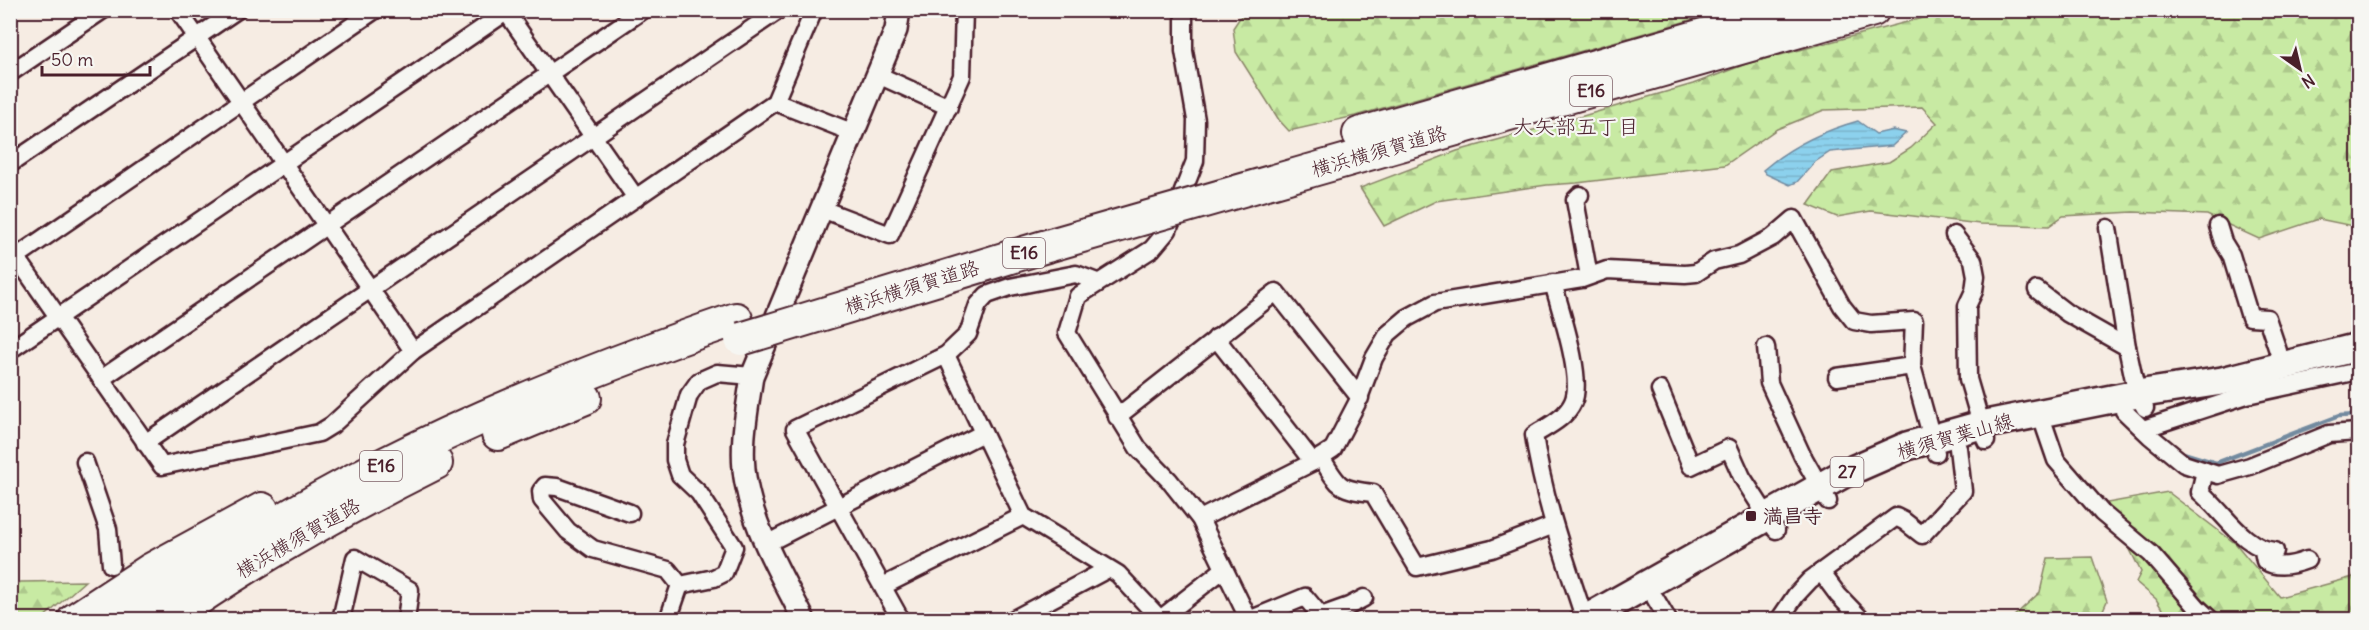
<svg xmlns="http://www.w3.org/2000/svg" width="2369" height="630" font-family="Delius,'Klee One',sans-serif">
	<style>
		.forest { fill: url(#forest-firs); stroke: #898467; stroke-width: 1.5 }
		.water { fill: url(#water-rules); stroke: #728a9f; stroke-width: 1.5 }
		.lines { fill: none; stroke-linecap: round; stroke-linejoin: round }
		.stream { stroke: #728a9f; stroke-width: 4.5 }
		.minor-casing { stroke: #4a1f2b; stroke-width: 21 }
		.tertiary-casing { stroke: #4a1f2b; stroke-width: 26 }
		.primary-casing { stroke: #4a1f2b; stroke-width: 32 }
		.motorway-casing { stroke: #4a1f2b; stroke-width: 36 }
		.minor { stroke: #f6f6f2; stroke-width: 16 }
		.tertiary { stroke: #f6f6f2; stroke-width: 21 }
		.primary { stroke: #f6f6f2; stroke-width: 27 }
		.motorway { stroke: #f6f6f2; stroke-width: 32 }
		.motorway-bridge-casing { stroke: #4a1f2b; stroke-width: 36; stroke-linecap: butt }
		.motorway-bridge { stroke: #f6f6f2; stroke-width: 32 }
		.poi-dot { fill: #4a1f2b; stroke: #f6f6f2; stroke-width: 2 }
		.labels { text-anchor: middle; stroke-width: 4.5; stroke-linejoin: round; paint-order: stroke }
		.shield { fill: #f6f6f2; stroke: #7e6067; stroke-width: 1.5 }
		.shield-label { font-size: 18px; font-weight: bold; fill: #4a1f2b }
		.street-label { font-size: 20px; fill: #4a1f2b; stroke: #f6f6f2 }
		.poi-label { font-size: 20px; font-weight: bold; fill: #4a1f2b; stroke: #f6f6f2; text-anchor: start }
		.neighbourhood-label { font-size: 21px; fill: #4a1f2b; stroke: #f6f6f2 }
	</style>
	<defs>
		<pattern id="forest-firs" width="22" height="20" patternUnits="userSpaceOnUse" patternTransform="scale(1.5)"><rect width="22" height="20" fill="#c8eaa3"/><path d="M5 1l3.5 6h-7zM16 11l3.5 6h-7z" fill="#adc88c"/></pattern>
		<pattern id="water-rules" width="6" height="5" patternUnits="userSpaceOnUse" patternTransform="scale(1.5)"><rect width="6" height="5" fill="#8cd1ed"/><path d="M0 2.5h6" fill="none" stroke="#7ab3cb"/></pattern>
	</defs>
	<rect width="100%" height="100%" fill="#f6ece3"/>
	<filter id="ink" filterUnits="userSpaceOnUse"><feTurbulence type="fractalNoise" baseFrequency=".0167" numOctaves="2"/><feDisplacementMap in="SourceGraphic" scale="12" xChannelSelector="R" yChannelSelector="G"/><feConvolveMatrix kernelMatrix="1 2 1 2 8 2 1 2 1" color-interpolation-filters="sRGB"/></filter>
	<g filter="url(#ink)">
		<g class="forest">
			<polygon points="1245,10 1722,10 1722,11 1355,116 1289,131 1279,120 1236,52 1233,28"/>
			<polygon points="1949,11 2358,11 2358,291 2358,227 2319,219 2259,239 2207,215 2133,212 2063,216 2049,226 1980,224 1871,211 1837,217 1808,205 1832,172 1889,162 1911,148 1937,123 1922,107 1824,110 1777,129 1725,165 1577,183 1547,185 1436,201 1384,226 1360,188 1457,151 1552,125 1693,84 1746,64"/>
			<polygon points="2168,492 2236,544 2280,597 2353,577 2358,566 2358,619 2168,619 2156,599 2136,582 2141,572 2107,503"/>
			<polygon points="2092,557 2107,601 2099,619 2011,619 2040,592 2048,558"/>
			<polygon points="85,581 42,619 11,619 11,594 20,582"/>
		</g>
		<path class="water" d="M1858,121L1876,134L1893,130L1906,133L1892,146L1830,152L1815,162L1797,182L1790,185L1766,174L1763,170C1791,146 1822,131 1858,121Z"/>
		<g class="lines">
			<polyline class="stream" points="2183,453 2216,463 2339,416 2358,415"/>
			<defs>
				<g id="minor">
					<polyline points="178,10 413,351"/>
					<polyline points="505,10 636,198"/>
					<polyline points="1184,10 1184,51 1196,120 1195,161 1168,230 1152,249 1078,296 1067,333 1138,448 1169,480 1200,519 1249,620 1305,597 1321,616 1349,606 1364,598"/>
					<polyline points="10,73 103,10"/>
					<polyline points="878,75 949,107"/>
					<polyline points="775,102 854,133"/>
					<polyline points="10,164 237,10"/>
					<polyline points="1580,195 1575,200 1589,276"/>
					<polyline points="822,209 890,235 962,76 964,10"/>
					<polyline points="2218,226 2223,242 2231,255 2250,317 2267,318 2278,351"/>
					<polyline points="2108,228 2127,347"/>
					<polyline points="1954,235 1973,260 1976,276 1974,291 1967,306 1968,379 1986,441"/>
					<polyline points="10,248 162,466 319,433 332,425 413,351 775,102 814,10"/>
					<polyline points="16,257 375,10"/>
					<path d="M1553,283C1560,309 1584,379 1573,402C1566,418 1548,426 1534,435C1543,498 1565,559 1585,620"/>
					<polyline points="2037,290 2067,313 2127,347 2137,394 2145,408"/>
					<polyline points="1216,338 1313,462"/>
					<polyline points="1766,347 1769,383 1802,455 1828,501"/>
					<polyline points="10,350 509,10"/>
					<polyline points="946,355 1023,516 1118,574 1160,619"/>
					<polyline points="1837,377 1912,366"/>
					<polyline points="101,379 643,10"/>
					<polyline points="1660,390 1691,466 1729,448 1742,477 1776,530"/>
					<polyline points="2124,411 2150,436 2184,464 2218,475 2250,466 2329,434 2358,432"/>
					<polyline points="1117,417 1276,292 1360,398"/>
					<polyline points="2045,428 2056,460 2102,513 2151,554 2197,607 2211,620"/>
					<polyline points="2143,429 2247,395 2358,371"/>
					<polyline points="145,443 779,10"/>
					<path d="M1321,457C1339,487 1338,489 1373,493L1417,567L1492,549L1554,525"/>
					<polyline points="85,462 108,529 111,565"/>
					<path d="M2205,471L2200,492C2224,512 2244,549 2275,551"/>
					<polyline points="630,513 557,487 545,486 541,491 542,500 568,531 593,549 668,570 680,585 714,578 724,573 734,547 699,493 680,475 675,460 675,444 689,395 699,381 717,373 752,376"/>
					<polyline points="1200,519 1313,462 1333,449 1357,403 1374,358 1388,334 1407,318 1435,303 1582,279 1607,270 1685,274 1696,273 1714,261 1739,255 1773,237 1794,219 1842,306 1854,321 1871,324 1914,321 1912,366 1936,453"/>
					<polyline points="766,544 983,433"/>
					<path d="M2263,551L2265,561C2277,569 2294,565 2307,560"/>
					<polyline points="1821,572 1838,595 1862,620"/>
					<polyline points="883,586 1023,516"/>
					<polyline points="1655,598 1668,620"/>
					<polyline points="342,615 355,558 410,590 406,620"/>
					<polyline points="668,620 680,585"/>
					<polyline points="901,620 795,429 946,355 968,334 978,305 987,295 1010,287 1076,274 1097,282"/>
					<polyline points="1012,620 1108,569"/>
					<polyline points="1159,620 1224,569"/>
					<polyline points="1779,620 1796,595 1810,580 1896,517 1904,521 1922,535 1963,491 1958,448"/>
				</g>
				<path id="tertiary" d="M804,620C782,576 755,532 746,483C739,448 747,411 752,376L896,30L899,10"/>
				<polyline id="primary" points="1584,620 1843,474 1907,446 1981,425 2137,394 2222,381 2358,347"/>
				<g id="motorway">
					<polyline points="1359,134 1790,10"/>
					<polyline points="1309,171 1873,10"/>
					<polyline points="498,434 585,398"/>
					<polyline points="74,620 150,570 262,509"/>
					<path d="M125,620C207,564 290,512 378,467C494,408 614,361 736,319"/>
					<path d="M168,620C253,559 344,509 436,463"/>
				</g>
			</defs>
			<use href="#minor" class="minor-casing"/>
			<use href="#tertiary" class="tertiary-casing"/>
			<use href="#primary" class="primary-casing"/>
			<use href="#motorway" class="motorway-casing"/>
			<use href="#minor" class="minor"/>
			<use href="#tertiary" class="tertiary"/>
			<use href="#primary" class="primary"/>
			<use href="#motorway" class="motorway"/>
			<defs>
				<polyline id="motorway-bridge" points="741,339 1040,248 1309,171"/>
			</defs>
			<use href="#motorway-bridge" class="motorway-bridge-casing"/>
			<use href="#motorway-bridge" class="motorway-bridge"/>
		</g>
	</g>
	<rect class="poi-dot" x="1745" y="510" width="12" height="12" rx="3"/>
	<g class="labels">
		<g class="shield">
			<rect x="1570" y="76" width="42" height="30" rx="4.5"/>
			<rect x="1003" y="238" width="42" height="30" rx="4.5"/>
			<rect x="360" y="451" width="42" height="30" rx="4.5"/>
			<rect x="1830.5" y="457" width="33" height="30" rx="4.5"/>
		</g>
		<g class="shield-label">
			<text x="1591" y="97">E16</text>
			<text x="1024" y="259">E16</text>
			<text x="381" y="472">E16</text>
			<text x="1847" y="478">27</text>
		</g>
		<g class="street-label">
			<text transform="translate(1379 151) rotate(-16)" y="7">横浜横須賀道路</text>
			<text transform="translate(912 287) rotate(-17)" y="7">横浜横須賀道路</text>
			<text transform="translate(1955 436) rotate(-16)" y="7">横須賀葉山線</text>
			<text transform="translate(298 538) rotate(-30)" y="7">横浜横須賀道路</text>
		</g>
		<g class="poi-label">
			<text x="1763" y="523">満昌寺</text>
		</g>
		<g class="neighbourhood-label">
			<text x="1576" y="134">大矢部五丁目</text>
		</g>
	</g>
	<rect width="2369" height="630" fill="none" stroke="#f6f6f2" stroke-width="36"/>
	<rect x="18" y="18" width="2333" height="594" fill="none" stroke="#4a1f2b" stroke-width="2" filter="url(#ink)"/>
	<g transform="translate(2300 69) rotate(146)" stroke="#f6f6f2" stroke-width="4.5" paint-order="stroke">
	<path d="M0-4.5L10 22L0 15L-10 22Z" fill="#4a1f2b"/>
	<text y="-9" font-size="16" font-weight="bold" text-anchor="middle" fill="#4a1f2b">N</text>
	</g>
	<path d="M42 66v9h108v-9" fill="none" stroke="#4a1f2b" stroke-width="3"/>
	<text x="51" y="66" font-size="18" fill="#4a1f2b" stroke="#f6f6f2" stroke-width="4.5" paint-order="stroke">50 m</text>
</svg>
